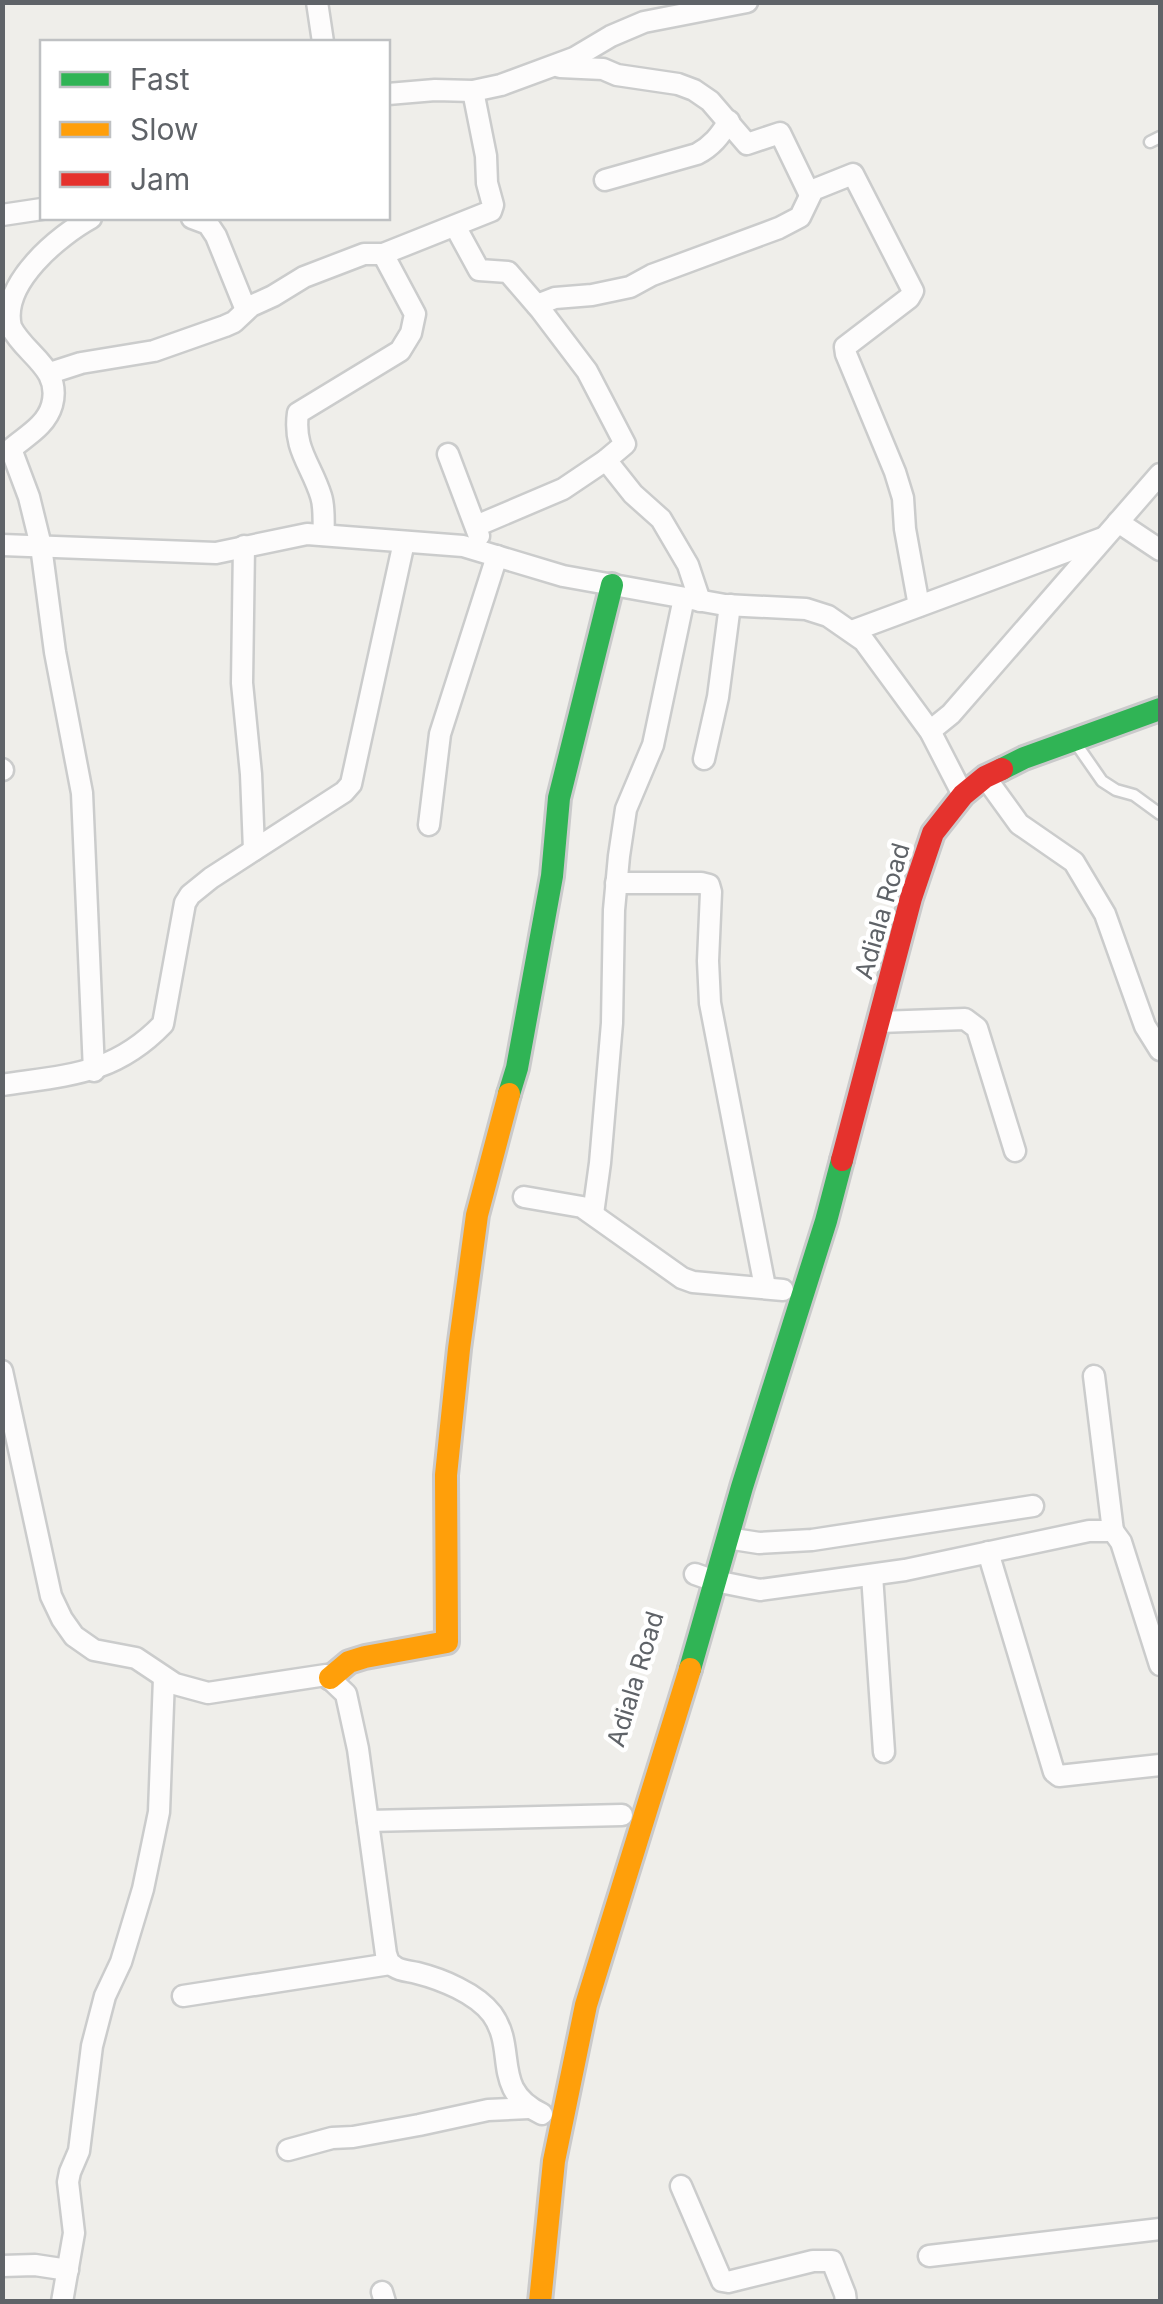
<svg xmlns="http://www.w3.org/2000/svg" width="1163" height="2304" font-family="Inter,sans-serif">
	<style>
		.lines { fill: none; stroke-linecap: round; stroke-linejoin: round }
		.lane-casing { stroke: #cbcccc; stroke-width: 15 }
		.street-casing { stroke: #cbcccc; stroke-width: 25 }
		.fast-casing { stroke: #cacacb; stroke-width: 28 }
		.slow-casing { stroke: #cacacb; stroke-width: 28 }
		.jam-casing { stroke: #cacacb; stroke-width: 28 }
		.lane { stroke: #fdfcfc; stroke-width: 10 }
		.street { stroke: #fdfcfc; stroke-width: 20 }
		.fast { stroke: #30b455; stroke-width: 22 }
		.slow { stroke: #ff9f0a; stroke-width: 22 }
		.jam { stroke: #e5322d; stroke-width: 22 }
		.labels { text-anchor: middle; stroke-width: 9; stroke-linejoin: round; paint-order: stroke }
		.street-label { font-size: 25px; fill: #5f6368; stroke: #fff }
	</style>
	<rect width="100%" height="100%" fill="#efeeea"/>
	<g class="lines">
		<defs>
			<g id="lane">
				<polyline points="1150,142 1160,137"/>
				<polyline points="1077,745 1102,781 1116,790 1134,795 1160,814"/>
			</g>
			<g id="street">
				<polyline points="317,2 323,42"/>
				<polyline points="560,67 603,69 617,75 678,84 694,90 710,101 747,144 780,133 810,195"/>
				<polyline points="388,94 435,90 473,91 501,85 574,58 611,36 644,22 747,2"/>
				<path d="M605,180L697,154C712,146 720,136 729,121"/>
				<polyline points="2,215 42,209"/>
				<path d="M91,218C60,235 0,283 11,327C25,355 62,368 52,405C46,426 26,436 11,449L29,497L41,546L55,652L82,793L94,1071"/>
				<polyline points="192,218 208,224 216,236 246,310"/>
				<polyline points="455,226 479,270 508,272 540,309 587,371 625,444 606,460 563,489 476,526"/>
				<polyline points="537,305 555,298 592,295 630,287 652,275 779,228 800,217 813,190 853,174 913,291 909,298 845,347 846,354 895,472 903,498 905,529 919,606"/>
				<polyline points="50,373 81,363 154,351 225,326 234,322 251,306 273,296 304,277 364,254 383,254 491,211 493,205 487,183 486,156 473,91"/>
				<polyline points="448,454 479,536"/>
				<polyline points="606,460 633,494 661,519 688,565 700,601"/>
				<polyline points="1118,522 1160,550"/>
				<path d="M324,535C323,523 325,508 321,496C311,464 293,449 298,413L400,351L411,333L415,314L383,254"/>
				<polyline points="2,545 216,553 307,534 463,546 563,576 725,605 806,609 828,616 864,641 930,731 963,795"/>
				<polyline points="244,546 242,683 251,774 254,850"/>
				<polyline points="852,631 1103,538"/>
				<polyline points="930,731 951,714 1160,474"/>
				<polyline points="704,759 718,697 730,605"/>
				<polyline points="2,769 3,770"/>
				<polyline points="985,777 1019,824 1074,862 1105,914 1145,1026 1160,1050"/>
				<polyline points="429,825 440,734 497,556"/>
				<polyline points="616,883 701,883 709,885 711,892 708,961 710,1003 765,1287"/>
				<polyline points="879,1022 965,1019 977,1028 1015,1151"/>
				<path d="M2,1085C67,1075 114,1075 163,1024L185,903L190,895L211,878L344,792L351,784L404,542"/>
				<polyline points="524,1197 582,1207 682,1278 693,1282 783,1290"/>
				<polyline points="593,1214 600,1163 612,1023 614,910 619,856 626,809 653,745 684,598"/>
				<path d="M2,1371L51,1596L62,1619L74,1636L94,1650L136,1658L175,1684L208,1693L326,1675L346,1694L358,1749L386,1954C389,1962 388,1962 395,1967C401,1971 409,1971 417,1973C441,1979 476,1993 492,2014C518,2050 490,2089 542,2114"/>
				<polyline points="1094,1376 1113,1531"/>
				<polyline points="727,1538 759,1543 812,1540 1033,1506"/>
				<polyline points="988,1552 1054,1772 1059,1776 1160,1765"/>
				<polyline points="695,1574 715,1581 760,1590 905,1570 1089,1531 1113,1531 1121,1542 1160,1665"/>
				<polyline points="872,1575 884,1752"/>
				<polyline points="368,1821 622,1815"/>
				<polyline points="183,1996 390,1964"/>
				<polyline points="288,2150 332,2138 353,2137 419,2125 488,2110 529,2108"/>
				<polyline points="681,2186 722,2281 728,2282 813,2261 832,2261 845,2294 846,2302"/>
				<polyline points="929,2256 1160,2229"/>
				<polyline points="2,2266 35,2265 68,2270"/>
				<polyline points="382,2292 385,2302"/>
				<polyline points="62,2302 74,2233 68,2182 70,2172 79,2151 92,2046 105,1996 121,1962 143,1889 159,1812 164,1678"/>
			</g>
			<g id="fast">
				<polyline points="1002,769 1024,758 1160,709"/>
				<polyline points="509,1094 517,1068 552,876 559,798 612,585"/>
				<polyline points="690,1669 742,1487 826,1221 842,1160"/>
			</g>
			<g id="slow">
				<polyline points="330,1678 349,1662 365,1657 447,1642 446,1475 459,1349 477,1215 509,1094"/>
				<polyline points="540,2302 554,2161 586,2005 690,1669"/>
			</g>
			<polyline id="jam" points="842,1160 911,898 933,833 963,795 985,777 1002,769"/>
		</defs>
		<use href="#lane" class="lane-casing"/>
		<use href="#street" class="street-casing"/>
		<use href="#fast" class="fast-casing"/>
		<use href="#slow" class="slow-casing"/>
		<use href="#jam" class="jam-casing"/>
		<use href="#lane" class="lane"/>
		<use href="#street" class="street"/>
		<use href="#fast" class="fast"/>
		<use href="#slow" class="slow"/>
		<use href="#jam" class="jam"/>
	</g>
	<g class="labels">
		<g class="street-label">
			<text transform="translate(882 911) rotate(-74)" y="9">Adiala Road</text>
			<text transform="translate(635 1679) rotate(-73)" y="9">Adiala Road</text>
		</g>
	</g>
	<rect width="1163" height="2304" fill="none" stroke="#5f6368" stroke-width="10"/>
	<rect x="40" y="40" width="350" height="180" fill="#ffffff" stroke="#bfc1c3" stroke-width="2.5"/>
	<rect x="60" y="72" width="50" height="15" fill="#30b455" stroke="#bfc1c3" stroke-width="2.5"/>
	<text x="130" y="90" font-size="30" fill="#5f6368">Fast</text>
	<rect x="60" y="122" width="50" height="15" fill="#ff9f0a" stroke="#bfc1c3" stroke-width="2.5"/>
	<text x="130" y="140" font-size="30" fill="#5f6368">Slow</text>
	<rect x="60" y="172" width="50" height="15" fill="#e5322d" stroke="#bfc1c3" stroke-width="2.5"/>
	<text x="130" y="190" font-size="30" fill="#5f6368">Jam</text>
</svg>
